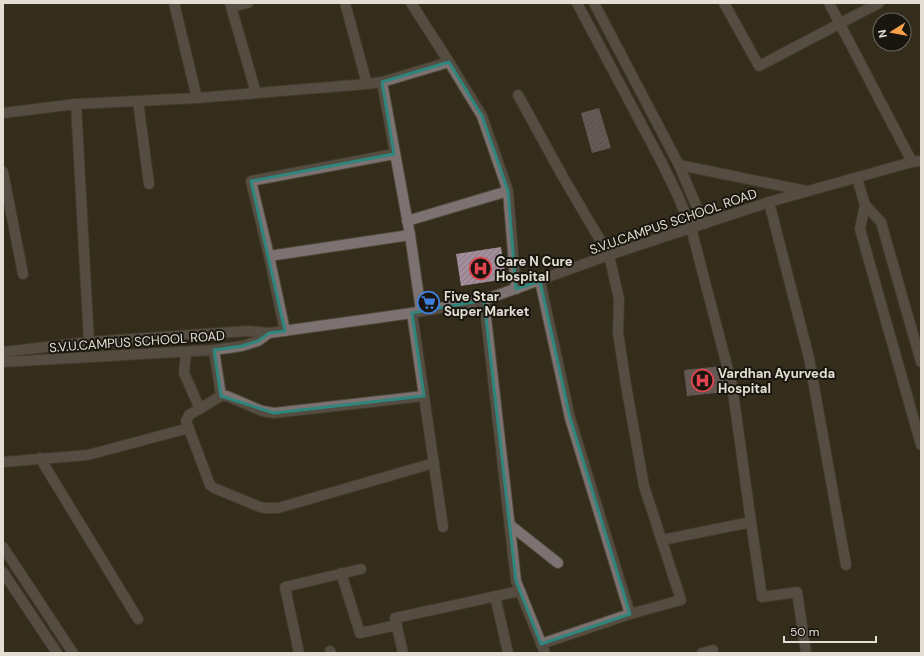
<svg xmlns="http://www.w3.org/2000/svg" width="924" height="656" font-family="'DM Sans',sans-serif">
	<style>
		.building { fill: url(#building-hatch) }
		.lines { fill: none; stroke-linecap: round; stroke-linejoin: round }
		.minor-casing { stroke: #504939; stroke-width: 12 }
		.minor { stroke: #7d7272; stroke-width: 10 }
		.marked { fill: none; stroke: #2f867d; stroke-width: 3; stroke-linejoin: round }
		.labels { text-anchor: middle; stroke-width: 4; stroke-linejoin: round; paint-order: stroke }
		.street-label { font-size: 13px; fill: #e2ded3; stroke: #19160f }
		.poi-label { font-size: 13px; font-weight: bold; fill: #e2ded3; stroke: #19160f; text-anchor: start }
	</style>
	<defs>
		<pattern id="building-hatch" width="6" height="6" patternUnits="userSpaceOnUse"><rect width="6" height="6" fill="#a38f9c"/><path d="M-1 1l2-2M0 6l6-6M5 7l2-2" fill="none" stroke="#867880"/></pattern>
	</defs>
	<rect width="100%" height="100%" fill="#342d1c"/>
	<g class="building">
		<polygon points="599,108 611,148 592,153 581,113"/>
		<polygon points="501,247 506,279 461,286 456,254"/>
		<polygon points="722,366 725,392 687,396 684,370"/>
	</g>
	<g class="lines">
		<defs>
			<g id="minor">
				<polyline points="174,3 197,98"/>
				<polyline points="230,3 256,93"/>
				<polyline points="345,3 367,84"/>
				<polyline points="411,3 449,62"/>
				<polyline points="577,3 662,163 678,196 691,228 732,385 751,522 662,540"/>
				<polyline points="594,3 679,165 704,224"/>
				<polyline points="724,3 759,66 879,3"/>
				<polyline points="829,3 912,162"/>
				<polyline points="232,7 248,3"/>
				<polyline points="382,82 449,62 482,116 508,191 516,289"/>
				<polyline points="518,95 563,177 609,255 619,299 618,333 627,391 644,486 681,600 630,614 541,644"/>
				<polyline points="138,101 149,184"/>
				<polyline points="76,104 89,342"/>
				<polyline points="3,113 76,104 197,98 367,84 382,82 410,235 421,311"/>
				<polyline points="679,165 807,191"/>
				<polyline points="3,172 23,274"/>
				<polyline points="857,178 865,205"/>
				<polyline points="769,202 809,358 846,565"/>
				<polyline points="407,221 508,191"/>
				<polyline points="269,256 410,235"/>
				<polyline points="540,281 570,418 630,614"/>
				<polyline points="484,300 516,581 545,653"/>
				<polyline points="412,313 443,527"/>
				<polyline points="285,331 269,256 251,181 394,154"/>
				<polyline points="214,350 221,396"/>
				<polyline points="3,352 89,342 232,332 249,331 269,333 412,313 484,300 609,255 769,202 912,162 921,161"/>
				<polyline points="186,352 184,373 200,409"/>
				<polyline points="3,362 214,350 242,346 258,341 269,333"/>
				<polyline points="921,362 881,222 865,205 860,229 921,445"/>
				<polyline points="424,396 274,413 262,411 227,396 221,396 189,415 186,421 210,485 214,488 260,507 265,508 278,508 434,463"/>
				<polyline points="40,458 138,619"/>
				<polyline points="3,462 88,455 189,428"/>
				<polyline points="751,522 762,597 797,592 806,653"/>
				<polyline points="510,525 558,563"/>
				<polyline points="3,547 73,653"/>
				<polyline points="3,572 57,653"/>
				<polyline points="341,573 360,633 397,625"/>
				<polyline points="495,596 508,653"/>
				<polyline points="330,651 331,653"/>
				<polyline points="299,653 285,587 361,569"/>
				<polyline points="403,653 395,618 520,591"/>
				<polyline points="702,653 713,650"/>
			</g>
		</defs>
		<use href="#minor" class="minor-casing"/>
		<use href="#minor" class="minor"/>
	</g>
	<path d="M0 0H924V656H0ZM449,62L482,116L508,191L516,289L540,281L570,418L630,614L541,644L516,581L484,300L412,313L424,396L274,413L221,396L214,350L242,346L258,341L269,333L285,331L251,181L394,154L382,82Z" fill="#342d1c" fill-opacity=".55" fill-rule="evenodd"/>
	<path class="marked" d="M449,62L482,116L508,191L516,289L540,281L570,418L630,614L541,644L516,581L484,300L412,313L424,396L274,413L221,396L214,350L242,346L258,341L269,333L285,331L251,181L394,154L382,82Z"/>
	<defs>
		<symbol id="hospital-ring" viewBox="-11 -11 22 22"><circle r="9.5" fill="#19160f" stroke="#e0444e" stroke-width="1.5"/><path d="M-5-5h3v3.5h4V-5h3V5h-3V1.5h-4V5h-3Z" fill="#e0444e"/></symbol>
		<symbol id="supermarket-ring" viewBox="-11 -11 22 22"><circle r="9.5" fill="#19160f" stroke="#3f7fe0" stroke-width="1.5"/><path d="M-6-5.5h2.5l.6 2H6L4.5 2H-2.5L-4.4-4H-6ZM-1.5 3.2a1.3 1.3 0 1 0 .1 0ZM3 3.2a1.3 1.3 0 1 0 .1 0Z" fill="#3f7fe0"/></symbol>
	</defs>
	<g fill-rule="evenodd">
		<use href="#hospital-ring" x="468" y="256" width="25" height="25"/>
		<use href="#supermarket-ring" x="416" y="290" width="25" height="25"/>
		<use href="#hospital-ring" x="690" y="368" width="25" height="25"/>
	</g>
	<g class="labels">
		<g class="street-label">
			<text transform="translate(673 221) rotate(-19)" y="5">S.V.U.CAMPUS SCHOOL ROAD</text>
			<text transform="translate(137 341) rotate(-4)" y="5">S.V.U.CAMPUS SCHOOL ROAD</text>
		</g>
		<g class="poi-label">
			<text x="496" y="266">Care N Cure<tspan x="496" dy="15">Hospital</tspan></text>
			<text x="444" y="301">Five Star<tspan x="444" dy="15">Super Market</tspan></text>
			<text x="718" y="378">Vardhan Ayurveda<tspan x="718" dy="15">Hospital</tspan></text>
		</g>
	</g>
	<rect width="924" height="656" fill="none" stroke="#e2ded3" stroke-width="8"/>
	<g transform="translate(892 32) rotate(259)"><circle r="19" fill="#19160f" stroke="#69665d"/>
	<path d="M0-3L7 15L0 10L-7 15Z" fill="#f8a14a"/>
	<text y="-6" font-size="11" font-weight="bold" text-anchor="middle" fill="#e2ded3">N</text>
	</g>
	<path d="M784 636v6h92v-6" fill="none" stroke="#e2ded3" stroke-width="2"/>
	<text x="790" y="636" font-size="12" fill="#e2ded3" stroke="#19160f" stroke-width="3" paint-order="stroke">50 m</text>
</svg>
